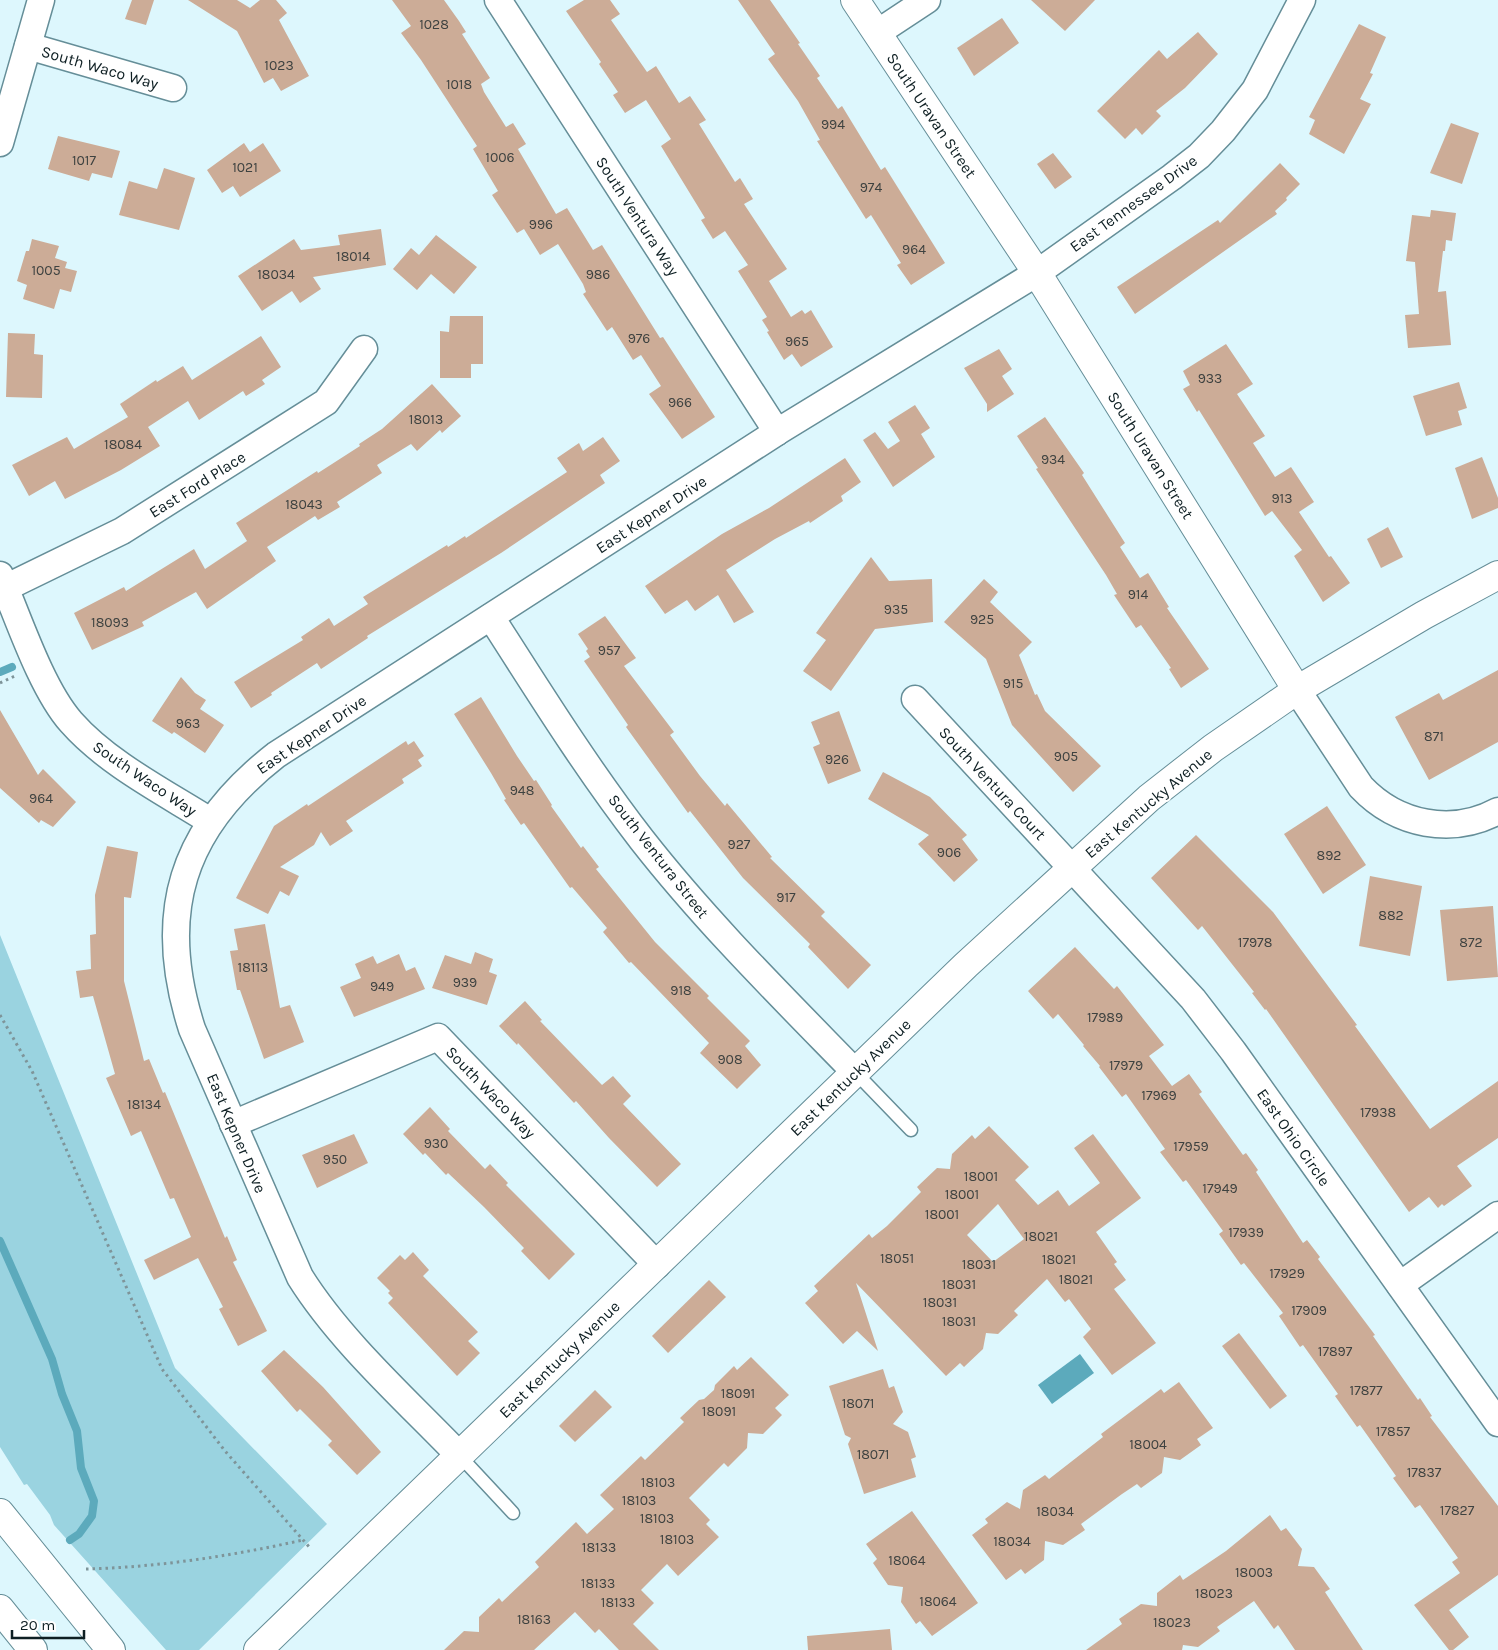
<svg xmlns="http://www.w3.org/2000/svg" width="1498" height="1650" font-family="Karla,sans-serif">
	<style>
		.green { fill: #9ad3e0 }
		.water { fill: #5caabc }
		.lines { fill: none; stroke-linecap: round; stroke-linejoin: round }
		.stream { stroke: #5caabc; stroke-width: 8 }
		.building { fill: #ccac97; fill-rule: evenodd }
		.service-casing { stroke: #658e98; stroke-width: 15 }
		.minor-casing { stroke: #658e98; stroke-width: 29 }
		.tertiary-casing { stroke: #658e98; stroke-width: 30 }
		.primary-casing { stroke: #658e98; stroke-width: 30 }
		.path { stroke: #7e9499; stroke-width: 3; stroke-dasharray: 2.5 4; stroke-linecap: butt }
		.service { stroke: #fff; stroke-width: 12 }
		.minor { stroke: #fff; stroke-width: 26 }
		.tertiary { stroke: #fff; stroke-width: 28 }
		.primary { stroke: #fff; stroke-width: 28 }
		.labels { text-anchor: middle; stroke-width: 4; stroke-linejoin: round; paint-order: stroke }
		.number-label { font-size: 14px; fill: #3e4240 }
		.street-label { font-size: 16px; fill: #0e1f23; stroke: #fff }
	</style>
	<rect width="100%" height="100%" fill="#ddf7fd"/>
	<polygon class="green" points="0,935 175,1368 327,1524 199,1650 166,1650 54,1525 50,1515 27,1484 24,1485 0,1447"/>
	<polygon class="water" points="1080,1354 1094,1373 1052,1404 1038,1385"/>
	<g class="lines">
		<g class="stream">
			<polyline points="0,672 12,667"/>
			<polyline points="0,1241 52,1359 62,1394 77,1431 81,1468 94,1501 92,1516 79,1534 70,1540"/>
		</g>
	</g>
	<g class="building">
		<polygon points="132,0 154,0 146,25 125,19"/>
		<polygon points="188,0 237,0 250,8 260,0 276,0 287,13 279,20 309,76 281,91 273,78 264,83 237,31"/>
		<polygon points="392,0 444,0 459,21 466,32 462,34 490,78 481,84 484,92 506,127 513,123 526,144 518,149 556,214 567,208 593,250 602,245 660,338 663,337 715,417 682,439 649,394 661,386 641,355 633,360 612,327 607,331 583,294 586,292 583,284 558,244 540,255 524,229 517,233 492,195 498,191 473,149 477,146 421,60 401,33 411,26"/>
		<polygon points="584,0 610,0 620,14 611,20 647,72 656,66 679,103 690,96 706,120 699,124 735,182 740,178 753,199 744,204 787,269 769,281 791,317 802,310 805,314 811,310 833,347 801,367 792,354 784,360 767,332 769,331 762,320 767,317 738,271 748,265 725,231 713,239 701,220 705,218 661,146 671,139 646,100 625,113 613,95 618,92 599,64 601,62 566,11"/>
		<polygon points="738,0 770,0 800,43 798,44 820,76 817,78 838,109 842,106 881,170 885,167 945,263 911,285 897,265 901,263 871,215 866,219 817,141 820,140 798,101 768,59 775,54"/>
		<polygon points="1031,0 1095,0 1065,31"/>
		<polygon points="1002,18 1019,43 974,76 957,48"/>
		<polygon points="1359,24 1386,37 1370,73 1373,74 1360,99 1371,104 1344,154 1309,134 1315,120 1309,117"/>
		<polygon points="1198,32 1218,54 1185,88 1156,111 1161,116 1142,135 1136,128 1125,139 1097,111 1159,50 1167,59"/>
		<polygon points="1451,123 1479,133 1462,184 1430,173"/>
		<polygon points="58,136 120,151 112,178 92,173 89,181 48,169"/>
		<polygon points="244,143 250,152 263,143 281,171 240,197 233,186 222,193 207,170"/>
		<polygon points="1053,153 1072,177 1055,189 1037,164"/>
		<polygon points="1280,163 1300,184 1286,198 1287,200 1275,211 1277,214 1135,314 1117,287 1218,220 1220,223"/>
		<polygon points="164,168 195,178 179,230 119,215 129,181 157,189"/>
		<polygon points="1431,210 1456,213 1452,241 1446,240 1445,251 1443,251 1438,292 1446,291 1451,345 1408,348 1405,315 1419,314 1415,262 1406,261 1412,215 1430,217"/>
		<polygon points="381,229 386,265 313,277 321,289 300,303 292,291 262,311 238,276 294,239 301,250 340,245 338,235"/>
		<polygon points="436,235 477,267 454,294 431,274 417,290 393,269 411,248 419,255"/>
		<polygon points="32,239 59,246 55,258 67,262 65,268 77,271 71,292 60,289 54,309 23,299 27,285 17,281 26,251 29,251"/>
		<polygon points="450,316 483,316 483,364 471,364 471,378 440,378 440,331 449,332"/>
		<polygon points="8,333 35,334 34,354 43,355 42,398 6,397"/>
		<polygon points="261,336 281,367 262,380 265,384 246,396 243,391 199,420 188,401 148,427 160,446 121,470 65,499 55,481 29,496 12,465 67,437 74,449 128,417 120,404 156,380 157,382 183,366 192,380"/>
		<polygon points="1226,344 1253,384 1237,394 1265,436 1253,443 1275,477 1291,467 1314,502 1299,512 1329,557 1331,556 1350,583 1323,602 1294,556 1302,550 1272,511 1265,516 1199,410 1197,412 1183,389 1190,385 1183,371"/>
		<polygon points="999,349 1012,369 1002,376 1014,394 987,412 987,404 964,368"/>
		<polygon points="1459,382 1467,408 1458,411 1462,425 1426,436 1413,396"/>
		<polygon points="432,384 461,416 442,433 440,430 417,451 411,444 377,465 382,473 337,502 340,507 318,520 315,516 267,547 276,561 207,609 196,592 142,622 144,626 92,650 74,613 124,587 126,591 194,549 205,569 247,541 236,523 317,471 318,473 360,446 359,444 382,429"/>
		<polygon points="915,405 930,428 921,434 935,457 893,487 863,440 875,432 888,449 900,441 888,422"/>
		<polygon points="1045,417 1084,473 1082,475 1125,543 1120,547 1140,578 1148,573 1169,607 1167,608 1209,669 1181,688 1169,669 1171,668 1141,625 1136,628 1114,595 1117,594 1106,575 1036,469 1038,468 1017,436"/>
		<polygon points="603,437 620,461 600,475 605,483 501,553 367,636 368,638 321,669 317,663 271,693 272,695 251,708 234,682 303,640 301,637 329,618 334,626 368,604 363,597 447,545 448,547 465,536 466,538 567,472 557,458 579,443 583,451"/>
		<polygon points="1482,457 1498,498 1498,508 1472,519 1455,468"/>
		<polygon points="845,458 861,482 841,496 843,501 810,523 809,521 775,539 726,570 754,612 734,623 718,595 695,611 687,600 665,614 645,586 722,534 769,508"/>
		<polygon points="1388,527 1403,557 1381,568 1367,539"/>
		<polygon points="871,557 889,581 932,579 933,622 875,629 831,691 803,671 826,640 816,633"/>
		<polygon points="984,579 998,592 990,602 1032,642 1019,655 1035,695 1037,694 1045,711 1101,766 1073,792 1012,725 986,659 944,622"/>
		<polygon points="605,616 636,658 624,666 674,732 670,735 700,776 725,806 727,803 772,857 770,858 825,912 821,916 871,965 848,989 808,947 810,944 743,878 690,811 688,813 626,727 628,725 584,661 590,657 586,651 588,649 578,634"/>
		<polygon points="1498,670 1498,742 1429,780 1395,717 1439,693 1443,700"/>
		<polygon points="181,677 195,693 206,700 200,709 224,725 205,753 174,732 172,734 152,721"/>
		<polygon points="481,697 517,756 534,781 536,780 552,805 551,806 581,848 583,846 599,867 596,869 655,942 709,996 707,998 750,1041 745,1046 761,1065 737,1089 700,1053 709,1043 631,962 629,963 603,932 607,928 572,887 570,888 524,823 521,825 504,800 506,799 491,773 454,714"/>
		<polygon points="0,710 38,775 43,769 76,802 53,827 41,820 39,823 0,788"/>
		<polygon points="839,711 861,771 828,784 813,747 820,744 811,722"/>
		<polygon points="406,741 408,745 414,741 424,756 418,760 422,766 402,779 404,783 346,821 353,831 330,846 321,832 314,845 280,867 299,876 289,896 280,891 268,914 236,898 274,826 307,804 308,806"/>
		<polygon points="883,772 930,797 967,835 962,839 978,860 954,882 918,844 929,835 868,799"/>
		<polygon points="1327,806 1366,865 1323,894 1284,834"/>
		<polygon points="1196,835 1273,912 1357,1025 1355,1026 1430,1129 1498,1081 1498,1138 1457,1166 1472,1186 1444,1206 1442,1204 1438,1208 1429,1197 1409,1212 1266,1009 1265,1010 1252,993 1254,992 1202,926 1198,930 1151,878"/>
		<polygon points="107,846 138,852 131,898 124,897 124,981 144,1061 149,1059 163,1093 165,1092 225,1238 227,1236 237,1260 233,1262 267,1331 238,1346 219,1309 223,1307 198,1258 154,1280 144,1260 191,1237 174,1198 170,1199 141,1131 131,1136 106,1078 115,1074 93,996 80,998 76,971 91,969 90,935 96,934 95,895"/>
		<polygon points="1370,876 1422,886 1410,956 1359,946"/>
		<polygon points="1493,906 1498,977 1447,981 1440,910"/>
		<polygon points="265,924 280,1008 290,1005 304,1042 264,1059 240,990 237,990 230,951 238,950 234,929"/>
		<polygon points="1075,947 1114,989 1117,986 1164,1045 1149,1056 1172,1086 1189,1074 1202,1092 1199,1094 1243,1155 1246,1153 1258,1170 1256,1172 1303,1243 1307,1240 1320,1257 1318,1259 1375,1335 1373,1336 1418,1400 1420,1398 1432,1416 1430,1417 1498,1506 1498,1575 1449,1610 1469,1637 1453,1650 1449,1650 1414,1605 1460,1573 1452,1562 1458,1558 1420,1505 1415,1508 1393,1478 1396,1476 1360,1425 1357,1427 1335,1396 1338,1394 1303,1345 1300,1347 1279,1316 1283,1313 1244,1263 1241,1265 1219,1234 1223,1231 1186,1180 1183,1182 1160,1152 1165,1149 1126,1094 1122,1097 1099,1067 1100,1066 1083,1046 1084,1045 1058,1014 1053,1019 1028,991"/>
		<polygon points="475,952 493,959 489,972 497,975 487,1005 432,988 445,955 471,964"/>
		<polygon points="399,954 406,971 415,967 425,989 354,1017 340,987 361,978 355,964 373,956 377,964"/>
		<polygon points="525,1001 542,1020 540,1021 602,1085 613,1076 631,1096 623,1104 681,1164 657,1187 609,1138 576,1101 574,1103 518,1043 517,1045 499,1026"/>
		<polygon points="430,1107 450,1129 448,1131 485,1169 490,1164 508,1183 506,1185 575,1254 549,1280 521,1251 524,1248 484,1207 448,1173 446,1175 425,1153 423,1155 403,1134"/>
		<path d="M989,1126L1029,1167L1015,1180L1038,1205L1058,1190L1069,1206L1100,1183L1074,1148L1093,1134L1141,1198L1096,1232L1117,1262L1114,1264L1126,1280L1114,1289L1156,1343L1112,1375L1083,1337L1091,1329L1069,1299L1065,1302L1047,1279L1014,1311L1018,1315L998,1334L986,1333L983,1349L964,1367L960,1363L946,1376L856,1283L878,1351L857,1331L843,1344L805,1303L818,1291L814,1286L869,1234L872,1238L887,1226L921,1192L917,1187L937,1168L950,1169L952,1154L972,1135L975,1139ZM998,1204L1024,1239L993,1262L967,1235Z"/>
		<polygon points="354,1134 368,1163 317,1188 302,1155"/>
		<polygon points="413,1252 429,1270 423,1276 478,1332 468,1341 480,1353 457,1376 388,1303 393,1298 388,1293 390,1291 377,1278 400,1255 405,1260"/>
		<polygon points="709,1280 726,1297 668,1353 652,1336"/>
		<polygon points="1239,1333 1287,1396 1270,1409 1222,1346"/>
		<polygon points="284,1350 323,1387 381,1452 357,1475 328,1445 332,1441 300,1409 297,1412 261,1371"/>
		<polygon points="751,1357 789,1395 775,1408 782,1415 763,1434 748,1433 747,1448 728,1467 724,1463 689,1498 710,1520 706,1524 719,1537 678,1576 667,1564 641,1590 654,1603 633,1624 659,1650 619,1650 599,1629 595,1633 575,1612 534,1650 444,1650 464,1631 479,1632 479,1617 499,1598 502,1602 539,1567 535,1562 576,1522 587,1534 614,1509 600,1495 641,1456 645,1460 684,1422 680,1418 699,1400 704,1399 714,1390 715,1385 734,1366 737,1370"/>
		<polygon points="883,1369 889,1388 894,1386 903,1412 893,1424 908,1432 916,1457 911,1459 916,1477 864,1494 848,1444 851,1438 845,1435 829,1386"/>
		<polygon points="1179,1382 1213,1428 1197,1439 1201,1445 1180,1460 1164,1457 1162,1473 1141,1488 1137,1484 1122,1494 1081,1524 1085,1530 1063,1545 1045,1541 1044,1560 1025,1574 1021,1569 1006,1580 972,1535 988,1523 985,1519 1007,1502 1020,1509 1023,1490 1045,1475 1049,1479 1103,1437 1101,1434 1161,1389 1164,1393"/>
		<polygon points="595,1390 612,1407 575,1442 559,1426"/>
		<polygon points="912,1511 978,1603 932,1636 920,1621 916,1624 901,1602 903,1587 888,1585 873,1563 877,1559 866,1544"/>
		<polygon points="1270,1515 1281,1531 1286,1528 1302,1549 1298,1566 1314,1567 1330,1589 1325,1592 1363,1650 1295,1650 1278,1625 1274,1629 1254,1601 1217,1627 1220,1631 1198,1647 1183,1645 1182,1650 1086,1650 1122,1624 1119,1619 1141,1604 1157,1606 1157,1593 1180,1575 1183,1580 1226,1551"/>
		<polygon points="890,1629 892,1650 808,1650 807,1636"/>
	</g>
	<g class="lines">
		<defs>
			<g id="service">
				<polyline points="855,1072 911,1130"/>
				<polyline points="459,1455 513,1513"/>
			</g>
			<g id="minor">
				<polyline points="498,0 777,432"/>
				<polyline points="877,33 927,0"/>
				<polyline points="28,46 173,88"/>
				<polyline points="0,143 41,0"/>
				<path d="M0,575C18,617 41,688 71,722C107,763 164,792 210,821"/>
				<polyline points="5,588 122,531 326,402 364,349"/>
				<path d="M491,617C539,692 587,769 642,840C707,923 782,997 855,1072"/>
				<path d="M1297,690L1361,787C1397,825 1452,836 1498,811"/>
				<polyline points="915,699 1193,999 1233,1051 1498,1423"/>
				<polyline points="233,1124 438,1037 657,1265"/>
				<polyline points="1400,1285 1498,1215"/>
				<path d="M459,1455C406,1400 340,1341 300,1277L192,1029C155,914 181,829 276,755L777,432L1037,273L1172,177L1199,156L1223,131L1255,90L1302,0"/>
			</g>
			<g id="tertiary">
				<polyline points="855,0 1037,273 1297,690"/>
				<polyline points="258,1650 966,965 1149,798 1213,748 1297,690 1424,615 1498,575"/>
			</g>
			<g id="primary">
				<polyline points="0,1513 111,1650"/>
				<polyline points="0,1609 33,1650"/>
			</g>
		</defs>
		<use href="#service" class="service-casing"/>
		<use href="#minor" class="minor-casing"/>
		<use href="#tertiary" class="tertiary-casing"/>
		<use href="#primary" class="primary-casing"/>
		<g class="path">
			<polyline points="0,683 15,676"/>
			<polyline points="0,1015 32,1071 162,1369 225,1451 311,1549"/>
			<path d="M86,1569C160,1567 231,1556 303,1540"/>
		</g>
		<use href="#service" class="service"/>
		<use href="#minor" class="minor"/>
		<use href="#tertiary" class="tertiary"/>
		<use href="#primary" class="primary"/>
	</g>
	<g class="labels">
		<g class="number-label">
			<text x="434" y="29">1028</text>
			<text x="279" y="70">1023</text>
			<text x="459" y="89">1018</text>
			<text x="833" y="129">994</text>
			<text x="500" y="162">1006</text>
			<text x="84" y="165">1017</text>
			<text x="245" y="172">1021</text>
			<text x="871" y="192">974</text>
			<text x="541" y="229">996</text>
			<text x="914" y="254">964</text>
			<text x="353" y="261">18014</text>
			<text x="46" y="275">1005</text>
			<text x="276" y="279">18034</text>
			<text x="598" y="279">986</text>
			<text x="639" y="343">976</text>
			<text x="797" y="346">965</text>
			<text x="1210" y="383">933</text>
			<text x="680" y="407">966</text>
			<text x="426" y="424">18013</text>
			<text x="123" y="449">18084</text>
			<text x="1053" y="464">934</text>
			<text x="1282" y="503">913</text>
			<text x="304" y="509">18043</text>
			<text x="1138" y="599">914</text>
			<text x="896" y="614">935</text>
			<text x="982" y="624">925</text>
			<text x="110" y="627">18093</text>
			<text x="609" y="655">957</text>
			<text x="1013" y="688">915</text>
			<text x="188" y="728">963</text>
			<text x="1434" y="741">871</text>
			<text x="1066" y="761">905</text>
			<text x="837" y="764">926</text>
			<text x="522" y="795">948</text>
			<text x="41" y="803">964</text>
			<text x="739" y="849">927</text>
			<text x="949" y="857">906</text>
			<text x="1329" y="860">892</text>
			<text x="786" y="902">917</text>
			<text x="1391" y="920">882</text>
			<text x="1255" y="947">17978</text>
			<text x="1471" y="947">872</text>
			<text x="253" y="972">18113</text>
			<text x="465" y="987">939</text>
			<text x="382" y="991">949</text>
			<text x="681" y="995">918</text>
			<text x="1105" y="1022">17989</text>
			<text x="730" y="1064">908</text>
			<text x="1126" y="1070">17979</text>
			<text x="1159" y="1100">17969</text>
			<text x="144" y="1109">18134</text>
			<text x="1378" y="1117">17938</text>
			<text x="436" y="1148">930</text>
			<text x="1191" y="1151">17959</text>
			<text x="335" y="1164">950</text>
			<text x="981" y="1181">18001</text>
			<text x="1220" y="1193">17949</text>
			<text x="962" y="1199">18001</text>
			<text x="942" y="1219">18001</text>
			<text x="1246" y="1237">17939</text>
			<text x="1041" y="1241">18021</text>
			<text x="897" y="1263">18051</text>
			<text x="1059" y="1264">18021</text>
			<text x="979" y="1269">18031</text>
			<text x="1287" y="1278">17929</text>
			<text x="1076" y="1284">18021</text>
			<text x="959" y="1289">18031</text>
			<text x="940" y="1307">18031</text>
			<text x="1309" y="1315">17909</text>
			<text x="959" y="1326">18031</text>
			<text x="1335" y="1356">17897</text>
			<text x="1366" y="1395">17877</text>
			<text x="738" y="1398">18091</text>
			<text x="858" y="1408">18071</text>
			<text x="719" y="1416">18091</text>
			<text x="1393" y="1436">17857</text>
			<text x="1148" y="1449">18004</text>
			<text x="873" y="1459">18071</text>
			<text x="1424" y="1477">17837</text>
			<text x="658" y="1487">18103</text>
			<text x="639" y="1505">18103</text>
			<text x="1457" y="1515">17827</text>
			<text x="1055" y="1516">18034</text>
			<text x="657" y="1523">18103</text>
			<text x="677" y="1544">18103</text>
			<text x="1012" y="1546">18034</text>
			<text x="599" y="1552">18133</text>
			<text x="907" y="1565">18064</text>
			<text x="1254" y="1577">18003</text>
			<text x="598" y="1588">18133</text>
			<text x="1214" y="1598">18023</text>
			<text x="938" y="1606">18064</text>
			<text x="618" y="1607">18133</text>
			<text x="534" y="1624">18163</text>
			<text x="1172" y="1627">18023</text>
		</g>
		<g class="street-label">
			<text transform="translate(100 67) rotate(16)" y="6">South Waco Way</text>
			<text transform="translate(932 115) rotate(56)" y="6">South Uravan Street</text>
			<text transform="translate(1133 203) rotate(-36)" y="6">East Tennessee Drive</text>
			<text transform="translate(638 216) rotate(57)" y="6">South Ventura Way</text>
			<text transform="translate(1151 455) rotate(58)" y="6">South Uravan Street</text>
			<text transform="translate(197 484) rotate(-32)" y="6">East Ford Place</text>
			<text transform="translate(651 514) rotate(-33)" y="6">East Kepner Drive</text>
			<text transform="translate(311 734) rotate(-34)" y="6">East Kepner Drive</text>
			<text transform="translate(145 778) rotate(34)" y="6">South Waco Way</text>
			<text transform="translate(993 783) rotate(47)" y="6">South Ventura Court</text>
			<text transform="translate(1148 803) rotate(-40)" y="6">East Kentucky Avenue</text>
			<text transform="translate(659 856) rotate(52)" y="6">South Ventura Street</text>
			<text transform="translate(850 1077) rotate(-44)" y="6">East Kentucky Avenue</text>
			<text transform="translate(491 1092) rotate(46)" y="6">South Waco Way</text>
			<text transform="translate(237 1133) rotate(67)" y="6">East Kepner Drive</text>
			<text transform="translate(1294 1137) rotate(55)" y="6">East Ohio Circle</text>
			<text transform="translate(559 1359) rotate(-44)" y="6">East Kentucky Avenue</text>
		</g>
	</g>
	<path d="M12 1630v8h72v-8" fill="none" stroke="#0e1f23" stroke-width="2.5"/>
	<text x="20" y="1630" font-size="15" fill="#0e1f23" stroke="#ffffff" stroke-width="4" paint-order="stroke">20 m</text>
</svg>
